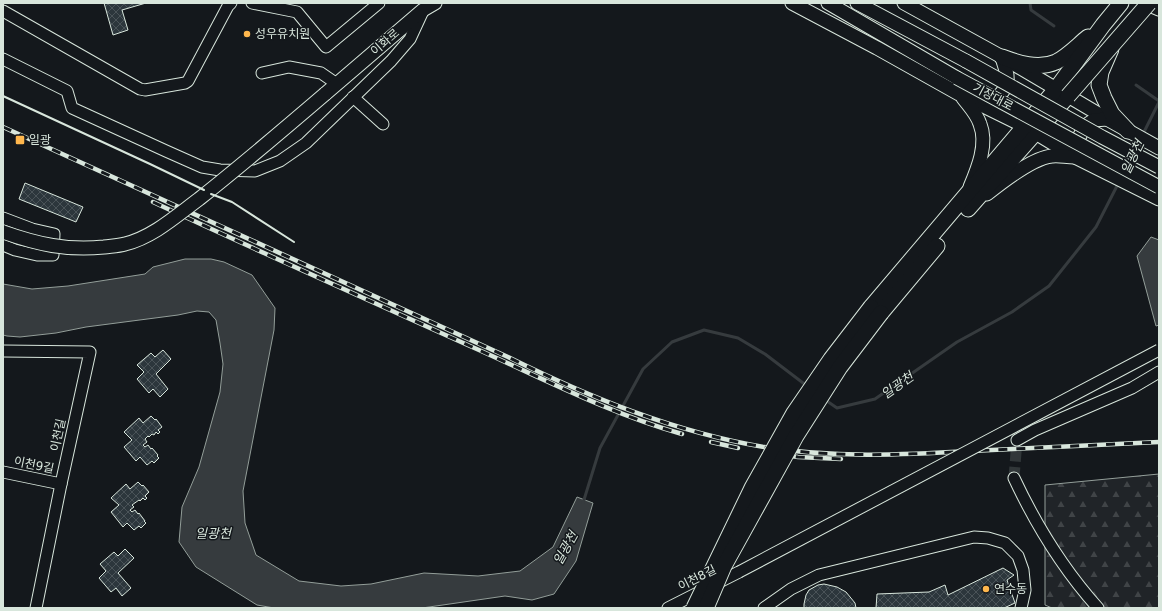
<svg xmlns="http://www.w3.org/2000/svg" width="1162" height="611" font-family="'DejaVu Sans','Noto Sans KR',sans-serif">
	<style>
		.forest { fill: url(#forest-firs); stroke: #939e99 }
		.water { fill: #363b3e; stroke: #939e99 }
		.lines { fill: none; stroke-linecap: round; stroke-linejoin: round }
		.stream { stroke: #363b3e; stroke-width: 3 }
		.building { fill: url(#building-cross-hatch); stroke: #d8e6dc }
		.minor-tunnel { stroke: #313739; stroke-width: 11; stroke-dasharray: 11 5.5; stroke-linecap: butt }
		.minor-casing { stroke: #d8e6dc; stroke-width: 13 }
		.major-casing { stroke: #d8e6dc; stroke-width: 15 }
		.highway-casing { stroke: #d8e6dc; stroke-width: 17 }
		.minor { stroke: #14181c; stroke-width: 11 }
		.major { stroke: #14181c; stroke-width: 13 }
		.highway { stroke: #14181c; stroke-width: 15 }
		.rail-casing { stroke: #d8e6dc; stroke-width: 4.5 }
		.rail { stroke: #14181c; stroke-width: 3; stroke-dasharray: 9; stroke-linecap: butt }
		.minor-bridge-casing { stroke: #d8e6dc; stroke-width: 13; stroke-linecap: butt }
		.major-bridge-casing { stroke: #d8e6dc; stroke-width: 15; stroke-linecap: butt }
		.highway-bridge-casing { stroke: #d8e6dc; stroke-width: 17; stroke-linecap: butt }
		.minor-bridge { stroke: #14181c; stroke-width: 11 }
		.major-bridge { stroke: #14181c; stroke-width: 13 }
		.highway-bridge { stroke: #14181c; stroke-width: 15 }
		.wall { stroke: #d8e6dc; stroke-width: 2 }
		.poi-dot { fill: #ffb74d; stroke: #14181c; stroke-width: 1.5 }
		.labels { text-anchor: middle; stroke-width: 3; stroke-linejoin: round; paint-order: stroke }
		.poi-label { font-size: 12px; fill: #d8e6dc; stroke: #14181c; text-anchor: start }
		.street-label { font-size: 12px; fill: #d8e6dc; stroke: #14181c }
		.water-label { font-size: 13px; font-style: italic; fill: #d8e6dc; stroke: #14181c }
	</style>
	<defs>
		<pattern id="forest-firs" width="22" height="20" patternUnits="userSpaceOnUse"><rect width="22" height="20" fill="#202428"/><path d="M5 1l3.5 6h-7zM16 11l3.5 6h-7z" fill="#404447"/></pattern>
		<pattern id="building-cross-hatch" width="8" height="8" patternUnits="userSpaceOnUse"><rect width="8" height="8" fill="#2c363c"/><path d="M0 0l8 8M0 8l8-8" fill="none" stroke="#4a5358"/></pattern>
	</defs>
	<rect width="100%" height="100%" fill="#14181c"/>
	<polygon class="forest" points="1159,474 1159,608 1052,608 1045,605 1045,485"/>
	<g class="water">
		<polygon points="1151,237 1159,240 1159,325 1156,326 1137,256"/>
		<polygon points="185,259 211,259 224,262 252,275 275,308 274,330 243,491 245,523 256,555 299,581 341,586 371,584 424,573 478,576 520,571 553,547 577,497 593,503 576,561 554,594 532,600 505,596 422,608 274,608 257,605 196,567 179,542 182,507 199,467 220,392 223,364 220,343 216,320 209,312 197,311 178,315 86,327 56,333 20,337 7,336 3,335 3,284 32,289 68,286 145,274 153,267"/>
	</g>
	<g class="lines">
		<g class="stream">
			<polyline points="1030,3 1031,10 1054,26"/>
			<polyline points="1136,85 1159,101"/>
			<polyline points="1143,134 1159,102"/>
			<polyline points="824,399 837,408 875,399 957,342 1012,312 1049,286 1096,227 1119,182"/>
			<polyline points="583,503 600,448 643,369 672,342 704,330 738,338 765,354 807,386"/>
		</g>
	</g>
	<g class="building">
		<polygon points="104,3 146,3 122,10 128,30 113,35"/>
		<polygon points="25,183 83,207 76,222 19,199"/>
		<polygon points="163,350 171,359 156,374 168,389 160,397 153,389 149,393 137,379 144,372 137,365 151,353 155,357"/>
		<polygon points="151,416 155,420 156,419 162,427 158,430 160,432 158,434 156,432 154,435 152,434 149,437 148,436 145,439 147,442 143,445 145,447 148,445 151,449 152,448 158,455 157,456 159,458 154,463 152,461 147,465 140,457 136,461 124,447 132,440 124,432 139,418 143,423"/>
		<polygon points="138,482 142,486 143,485 149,492 145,496 147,498 145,500 143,498 140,501 139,500 132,505 134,507 130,510 132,512 135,510 138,514 139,513 145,521 144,521 146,523 141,528 139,526 134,530 127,523 123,527 111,512 119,505 111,498 126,484 130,489"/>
		<polygon points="125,549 134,558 118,573 131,588 122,596 116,588 111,592 99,578 106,571 100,564 114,552 118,556"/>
		<polygon points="1003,568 1014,575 1007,580 1015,603 1004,608 870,608 876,608 877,594 929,592 945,585 948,595"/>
		<polygon points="824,584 837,587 846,592 855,603 856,608 804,608 804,604 806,595 809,590 818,585"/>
	</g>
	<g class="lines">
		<polyline class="minor-tunnel" points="1014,478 1017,440"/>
		<defs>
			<g id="minor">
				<polyline points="252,3 297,12 326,47 379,3"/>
				<polyline points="3,11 140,89 145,90 185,83 188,81 228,6 231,3"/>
				<polyline points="3,59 67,91 72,108 166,151 202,167 220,170 255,171 280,161 306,143 391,61 410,39 423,11"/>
				<polyline points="262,73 289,67 321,73 337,84"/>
				<polyline points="353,97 383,124"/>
				<polyline points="3,218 32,229 54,234 53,255 37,255 15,250 3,245"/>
				<polyline points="3,351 90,352 61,484 36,608"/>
				<polyline points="1017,440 1035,430 1132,388 1159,372"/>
				<polyline points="3,472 61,484"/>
				<path d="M1014,478C1036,525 1063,569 1098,608"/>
				<polyline points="668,608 739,572"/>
				<polyline points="764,608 791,589 819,575 974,537 988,538 1005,543 1018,556 1023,570 1025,590 1021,608"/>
			</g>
			<g id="major">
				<polyline points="792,3 877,48 959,94 1024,126 1077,158 1159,199"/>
				<polyline points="828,3 957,78"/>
				<polyline points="857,3 966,61"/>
				<polyline points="904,3 1002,57 1107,119 1159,148"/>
				<polyline points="1145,3 1159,9"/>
				<polyline points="325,94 423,10 435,3"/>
				<path d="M963,98C969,106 977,114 980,124C988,144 978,168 970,187"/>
				<path d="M984,99C998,102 1009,88 1007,75C1006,69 1003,62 1002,57"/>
				<polyline points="1077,153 1076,143 1085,126 1094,120 1107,119"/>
				<path d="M987,194C1002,182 1032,158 1052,156C1059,155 1066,157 1074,157"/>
			</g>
			<g id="highway">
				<polyline points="1111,49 1101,72 1099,85 1104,98 1112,114 1128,131"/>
				<path d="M1002,57C1018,63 1038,70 1056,62C1068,56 1078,45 1088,37"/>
				<polyline points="968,209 1068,96"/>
				<polyline points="871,307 1056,89 1103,25 1121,3"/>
				<polyline points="881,313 937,246"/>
			</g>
		</defs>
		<use href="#minor" class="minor-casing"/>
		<use href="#major" class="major-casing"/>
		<use href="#highway" class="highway-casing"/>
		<use href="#minor" class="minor"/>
		<use href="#major" class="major"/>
		<use href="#highway" class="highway"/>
		<defs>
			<g id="rail">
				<path d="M3,127L508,357C589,397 674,432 764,447C832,458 902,455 971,451C1034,448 1096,445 1159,442"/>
				<path d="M153,202C258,251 364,298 470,346C540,377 608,413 682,434"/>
				<polyline points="711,442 738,448"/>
				<polyline points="778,454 798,457 841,459"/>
			</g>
		</defs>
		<use href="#rail" class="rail-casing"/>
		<use href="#rail" class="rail"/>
		<defs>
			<polyline id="minor-bridge" points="739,572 1159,350"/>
			<g id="major-bridge">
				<polyline points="966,61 1102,137 1159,167"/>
				<polyline points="957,78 1159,187"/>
				<path d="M3,232C37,244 67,251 104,247C111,246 118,246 125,244C153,237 176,216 199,199C242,165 283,130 325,94"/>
			</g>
			<g id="highway-bridge">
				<polyline points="1068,96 1149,3"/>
				<polyline points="694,608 752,488 794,413 831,359 871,307"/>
				<polyline points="706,608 724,566 796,436 840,367 881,313"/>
			</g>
		</defs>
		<use href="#minor-bridge" class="minor-bridge-casing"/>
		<use href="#major-bridge" class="major-bridge-casing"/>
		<use href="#highway-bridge" class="highway-bridge-casing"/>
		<use href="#minor-bridge" class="minor-bridge"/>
		<use href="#major-bridge" class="major-bridge"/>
		<use href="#highway-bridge" class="highway-bridge"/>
		<g class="wall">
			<polyline points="3,96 150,164 204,190"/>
			<polyline points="211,194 232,202 294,242"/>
		</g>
	</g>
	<g class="poi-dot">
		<circle cx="247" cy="34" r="4"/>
		<rect x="15" y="135" width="10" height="10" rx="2"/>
		<circle cx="986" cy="589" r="4"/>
	</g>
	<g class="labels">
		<g class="poi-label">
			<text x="255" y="38">성우유치원</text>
			<text x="29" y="144">일광</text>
			<text x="994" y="593">연수동</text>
		</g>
		<g class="street-label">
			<text transform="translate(385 42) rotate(-41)" y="4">이화로</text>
			<text transform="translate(993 97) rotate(28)" y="4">기장대로</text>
			<text transform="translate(58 435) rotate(-78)" y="4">이천길</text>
			<text transform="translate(34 465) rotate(12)" y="4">이천9길</text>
			<text transform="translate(697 578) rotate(-27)" y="4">이천8길</text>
		</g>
		<g class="water-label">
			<text transform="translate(1132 157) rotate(-64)" y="5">일광천</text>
			<text transform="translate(897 385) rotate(-35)" y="5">일광천</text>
			<text x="213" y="538">일광천</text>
			<text transform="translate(565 548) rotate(-61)" y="5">일광천</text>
		</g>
	</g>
	<rect width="1162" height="611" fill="none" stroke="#d8e6dc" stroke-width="8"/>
</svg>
